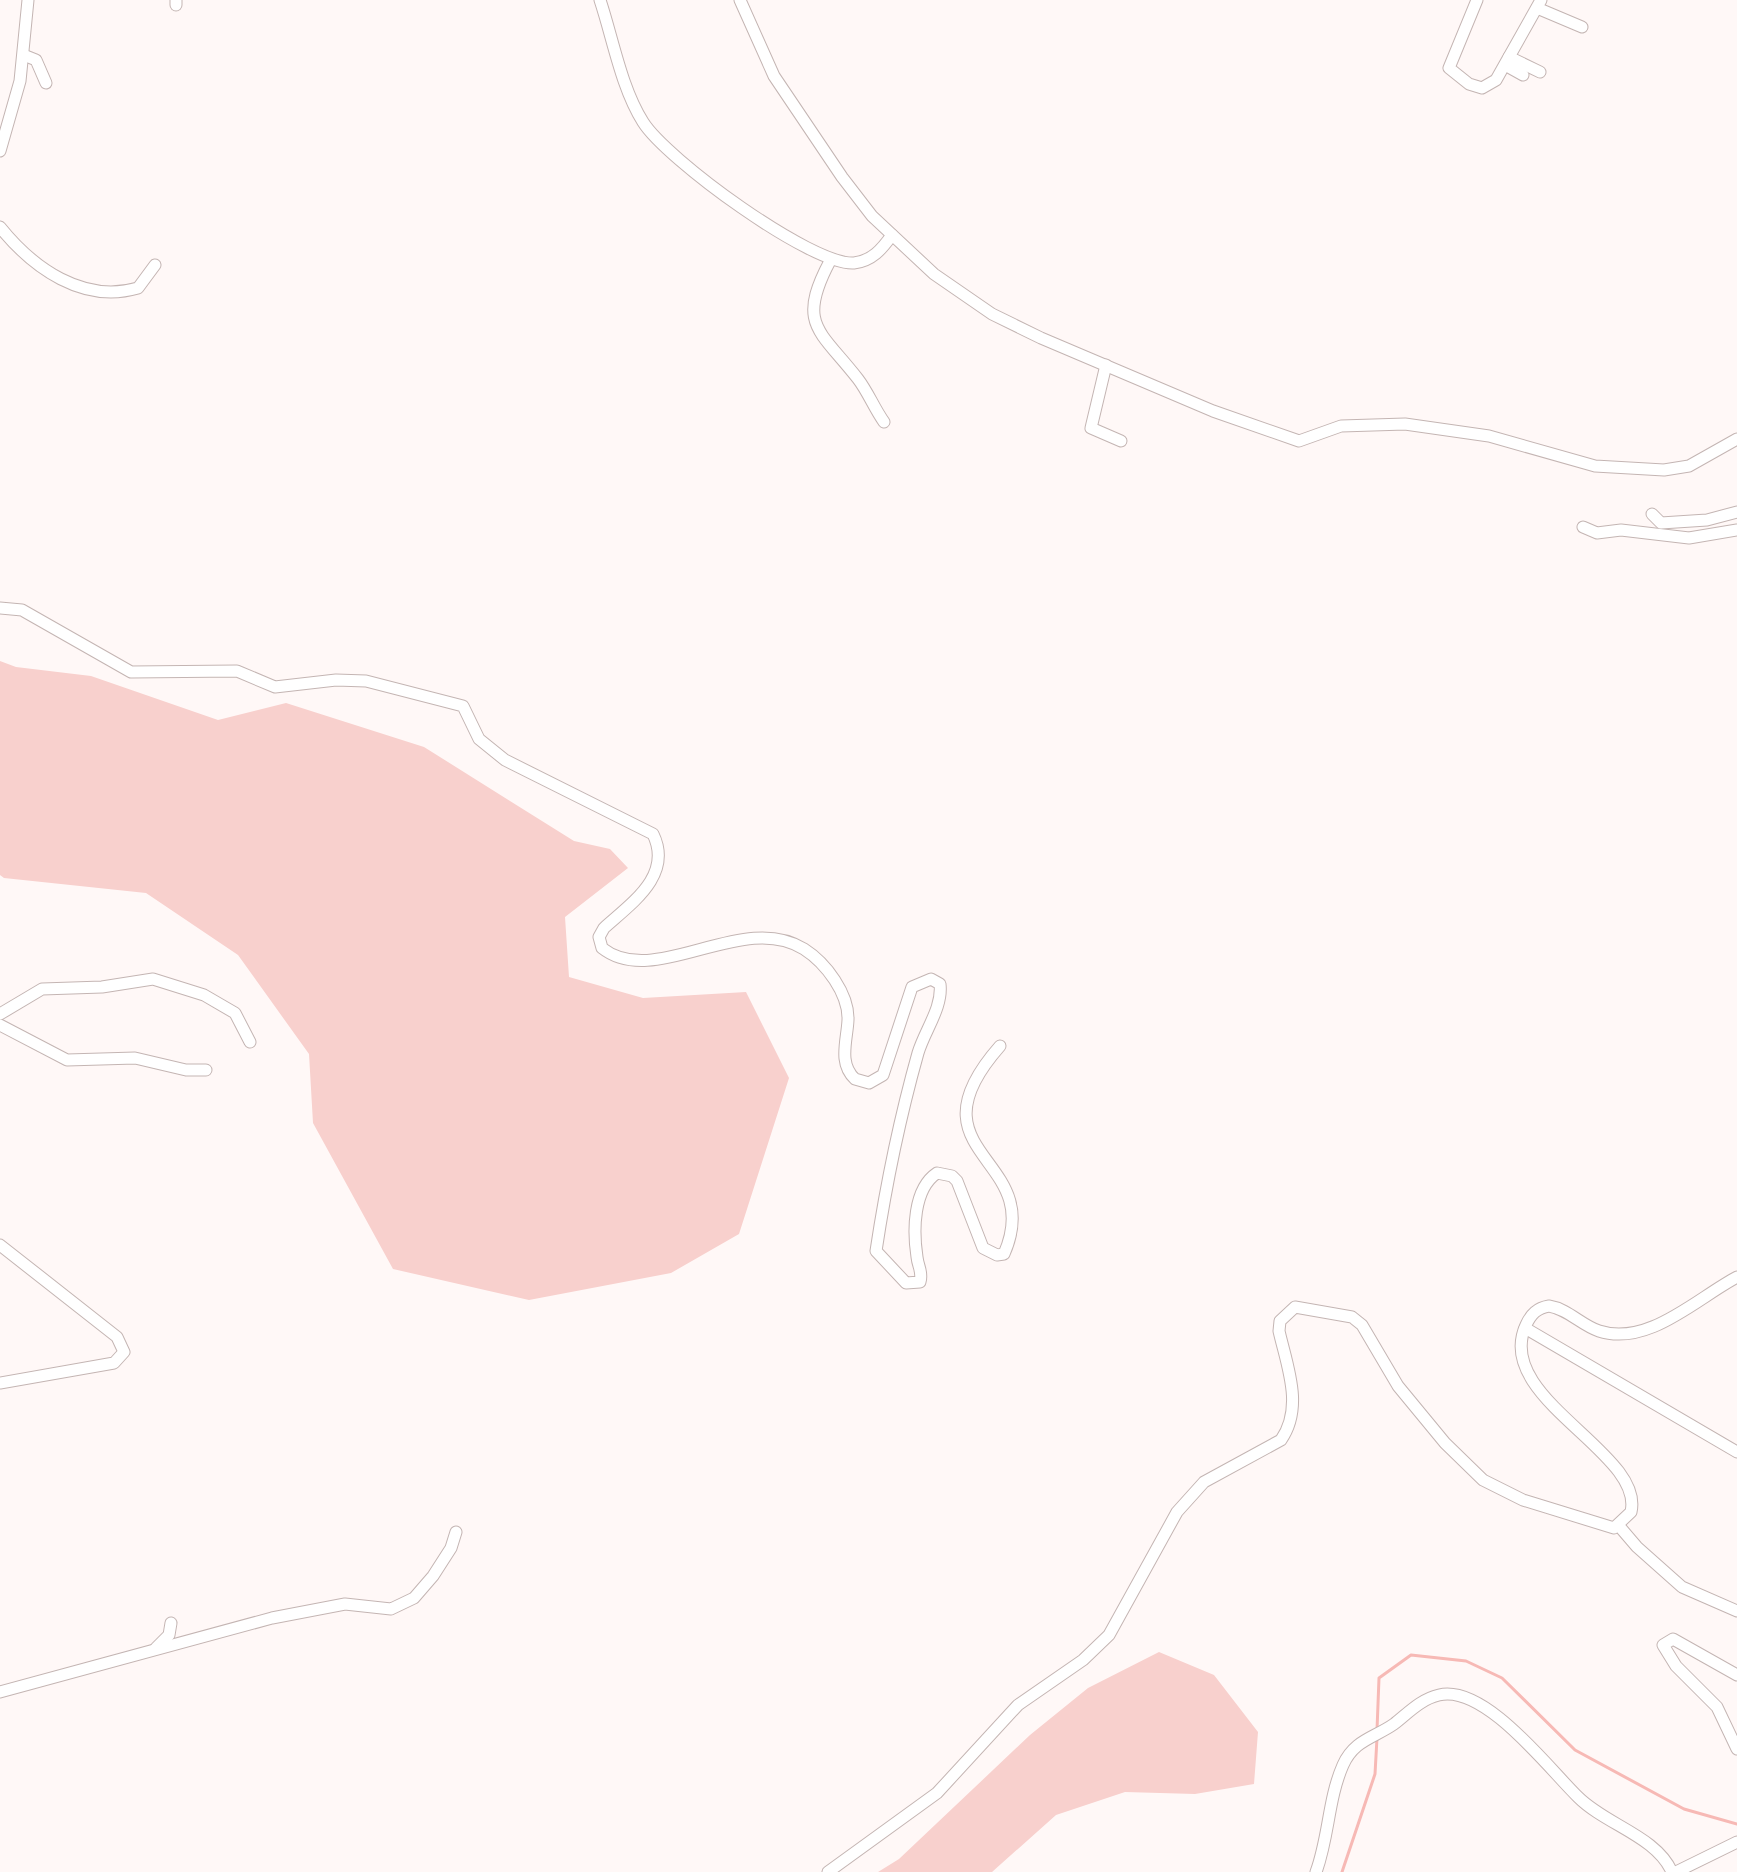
<svg xmlns="http://www.w3.org/2000/svg" width="1737" height="1872" font-family="'Libre Baskerville',serif">
	<style>
		.green { fill: #f8d0cd }
		.lines { fill: none; stroke-linecap: round; stroke-linejoin: round }
		.stream { stroke: #f7b9b5; stroke-width: 3 }
		.street-casing { stroke: #c4b5b3; stroke-width: 13 }
		.street { stroke: #fff; stroke-width: 11 }
	</style>
	<rect width="100%" height="100%" fill="#fff8f7"/>
	<g class="green">
		<polygon points="0,661 16,667 91,676 218,720 286,703 424,747 574,841 610,849 628,868 565,917 569,977 643,998 746,992 789,1078 739,1234 671,1273 529,1300 393,1269 313,1123 309,1054 238,955 146,893 4,878 0,875"/>
		<polygon points="1159,1652 1214,1675 1258,1732 1254,1784 1195,1794 1125,1792 1056,1815 992,1872 878,1872 899,1859 1030,1735 1088,1688"/>
	</g>
	<g class="lines">
		<g class="stream">
			<polyline points="1377,1730 1379,1678 1411,1655 1466,1661 1502,1678 1575,1750 1684,1809 1737,1824"/>
			<polyline points="1342,1872 1375,1774 1377,1738"/>
		</g>
		<defs>
			<g id="street">
				<polyline points="176,0 176,5"/>
				<path d="M600,0C613,39 621,87 643,122C666,159 812,266 854,263C872,261 882,249 892,235"/>
				<polyline points="740,0 774,76 842,177 872,216 934,274 992,314 1041,338 1213,411 1299,441 1341,426 1405,424 1489,436 1595,466 1664,470 1689,466 1737,439"/>
				<polyline points="1477,0 1449,68 1469,84 1482,88 1496,80 1541,0"/>
				<polyline points="1537,8 1582,27"/>
				<polyline points="26,56 36,60 46,83"/>
				<polyline points="1509,57 1540,72"/>
				<polyline points="1505,65 1523,75"/>
				<polyline points="0,151 20,81 28,0"/>
				<path d="M0,227C33,268 83,304 138,288L155,265"/>
				<path d="M830,261C796,325 820,330 858,379C868,392 874,408 884,422"/>
				<polyline points="1106,365 1091,428 1121,441"/>
				<polyline points="1652,514 1661,523 1707,520 1737,512"/>
				<polyline points="1583,527 1597,533 1621,530 1689,538 1737,530"/>
				<path d="M0,608L22,610L131,672L237,671L275,687L336,680L366,681L463,706L479,739L505,760L653,834C673,875 633,902 604,928L599,937L602,948C655,990 742,910 804,949C826,963 849,994 848,1020C847,1041 838,1063 855,1079L869,1083L883,1075L912,987L931,979L940,984C943,1007 925,1030 918,1053C900,1117 886,1185 876,1251L906,1283L920,1282C923,1272 918,1267 917,1257C913,1231 913,1189 937,1173L952,1176L957,1181L983,1248L997,1255L1004,1254C1047,1156 904,1155 1000,1046"/>
				<polyline points="0,1014 42,989 102,987 153,979 204,995 235,1013 250,1042"/>
				<polyline points="0,1025 67,1060 135,1058 186,1070 206,1070"/>
				<polyline points="0,1245 117,1337 124,1352 114,1363 0,1383"/>
				<polyline points="1525,1328 1737,1452"/>
				<polyline points="1619,1526 1637,1547 1682,1587 1737,1611"/>
				<polyline points="156,1648 169,1635 171,1623"/>
				<polyline points="1737,1675 1673,1639 1663,1645 1676,1666 1717,1707 1737,1749"/>
				<polyline points="0,1692 272,1618 345,1604 391,1609 414,1598 433,1576 451,1548 456,1532"/>
				<path d="M828,1872L937,1793L1018,1705L1083,1660L1109,1635L1177,1512L1204,1482L1281,1440C1304,1407 1287,1366 1279,1331L1280,1321L1295,1307L1352,1317L1362,1325L1398,1386L1445,1443L1483,1480L1523,1500L1614,1528L1631,1512C1645,1452 1492,1398 1526,1325C1531,1314 1537,1308 1549,1306C1568,1309 1581,1325 1599,1331C1648,1347 1697,1298 1737,1277"/>
				<path d="M1316,1872C1329,1837 1328,1799 1343,1765C1354,1740 1374,1738 1394,1724C1408,1713 1421,1699 1439,1695C1485,1684 1549,1769 1578,1797C1606,1825 1656,1836 1672,1872"/>
				<polyline points="1676,1872 1737,1842"/>
			</g>
		</defs>
		<use href="#street" class="street-casing"/>
		<use href="#street" class="street"/>
	</g>
</svg>
